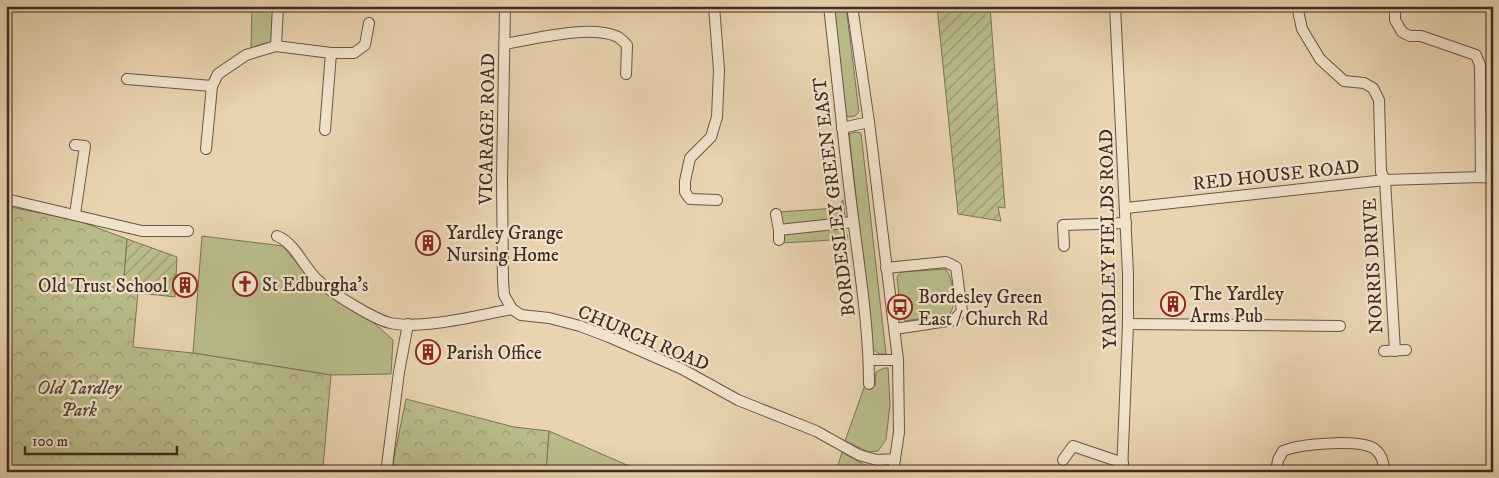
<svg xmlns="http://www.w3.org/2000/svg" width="1499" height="478" font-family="'IM FELL DW Pica',serif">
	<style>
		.grass { fill: #b9bc8a; stroke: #7c7456 }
		.forest { fill: url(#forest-crowns); stroke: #7c7456 }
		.garden { fill: url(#garden-furrows); stroke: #7c7456 }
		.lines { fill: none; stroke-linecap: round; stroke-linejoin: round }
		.minor-casing { stroke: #6a5546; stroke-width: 12 }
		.minor { stroke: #f1e2cc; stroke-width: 10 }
		.labels { text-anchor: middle; stroke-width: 4.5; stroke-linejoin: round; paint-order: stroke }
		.street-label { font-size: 19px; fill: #402b22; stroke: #f1e2cc }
		.poi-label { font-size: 19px; fill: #402b22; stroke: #f1e2cc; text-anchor: start }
		.park-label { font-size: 19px; font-style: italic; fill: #584837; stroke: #f1e2cc }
	</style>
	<defs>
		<pattern id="forest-crowns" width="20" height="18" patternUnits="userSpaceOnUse" patternTransform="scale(1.25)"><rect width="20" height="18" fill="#b9bc8a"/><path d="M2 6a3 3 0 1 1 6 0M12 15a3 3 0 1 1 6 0" fill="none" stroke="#989970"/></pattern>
		<pattern id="garden-furrows" width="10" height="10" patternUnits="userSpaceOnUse" patternTransform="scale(1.25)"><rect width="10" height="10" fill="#b9bc8a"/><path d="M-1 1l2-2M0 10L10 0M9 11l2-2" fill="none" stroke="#989970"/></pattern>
	</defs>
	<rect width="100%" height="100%" fill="#e9d3b0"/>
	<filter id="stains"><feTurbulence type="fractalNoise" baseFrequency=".004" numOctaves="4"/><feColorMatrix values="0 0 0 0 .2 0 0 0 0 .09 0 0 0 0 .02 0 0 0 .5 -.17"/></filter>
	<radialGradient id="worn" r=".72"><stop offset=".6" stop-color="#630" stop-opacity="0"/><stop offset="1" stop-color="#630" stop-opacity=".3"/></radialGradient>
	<g class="grass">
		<polygon points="252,6 274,6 272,42 251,49"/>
		<polygon points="833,6 846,6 859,112 855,116 848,117 844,110"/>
		<polygon points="855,132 861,133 886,354 879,354 873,349 849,134"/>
		<polygon points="843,200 845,217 842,220 783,226 778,212 837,208"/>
		<polygon points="843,228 846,230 848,239 782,243 783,234"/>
		<polygon points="202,236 283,246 307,276 319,287 374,323 393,340 391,374 331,375 193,353"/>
		<path d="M946,269C953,281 957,302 950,314L905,321L901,314L897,277L901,272Z"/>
		<polygon points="884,368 888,368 890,405 886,440 878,451 869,452 845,441 865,385 875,386 876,372"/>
		<polygon points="549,431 643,472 546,472"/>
		<polygon points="842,452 870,468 873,472 836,472"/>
	</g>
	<g class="forest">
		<polygon points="6,206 79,221 127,239 123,290 138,292 133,347 193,353 331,375 323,467 321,472 6,472"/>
		<polygon points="406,399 514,427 549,431 546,472 391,472"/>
	</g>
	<g class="garden">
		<polygon points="937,6 990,6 1005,208 998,207 1001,221 958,214"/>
		<polygon points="127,239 177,257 175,297 123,291"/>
	</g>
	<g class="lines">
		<defs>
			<g id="minor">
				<polyline points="505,6 502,180 503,281 504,295 512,309"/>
				<polyline points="714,6 719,70 717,117 711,137 690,158 685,181 685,192 690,199 717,200"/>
				<path d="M829,6C837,77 844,147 853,218C860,273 869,329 869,384"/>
				<polyline points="852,6 869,122 898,360 899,432 893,472"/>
				<polyline points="1115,6 1128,274 1128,324 1122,472"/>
				<polyline points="1297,6 1302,29 1320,59 1344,81 1364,83 1373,88 1379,100 1381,172 1385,180 1395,351"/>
				<polyline points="1395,6 1395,20 1402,32 1410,36 1421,36 1476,55 1480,65 1481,177"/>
				<path d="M505,44C533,39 591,24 618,37C621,39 624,42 627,45L626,74"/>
				<polyline points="276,46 331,53 325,130"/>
				<polyline points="331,53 354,53 365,45 369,23"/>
				<polyline points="127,79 212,86"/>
				<polyline points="842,128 869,122"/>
				<polyline points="75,145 85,146 75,214"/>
				<polyline points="206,149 212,86 218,74 246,55 276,46 278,6"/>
				<polyline points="6,199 142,231 188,231"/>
				<polyline points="1126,208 1385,180 1481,177 1493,178"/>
				<polyline points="776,214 779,230 779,240"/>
				<polyline points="779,230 853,222"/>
				<path d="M277,236C297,244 304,270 321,283C335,295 374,319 390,323C422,330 479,315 512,309L521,315L549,318L580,326L609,337L682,369L738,400L816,431L859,455L877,460L895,459"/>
				<polyline points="1064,246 1063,225 1126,223"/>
				<polyline points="886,268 946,262 956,267 962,311 954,320 895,329"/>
				<polyline points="1128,324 1340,326"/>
				<polyline points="1384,351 1406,350"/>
				<polyline points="869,360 898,360"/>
				<polyline points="1063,460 1073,446 1123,463"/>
				<polyline points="387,466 399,372 408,324"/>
				<path d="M1276,472L1278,460L1283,451C1300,444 1362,438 1376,450C1383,456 1384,464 1384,472"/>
			</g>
		</defs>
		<use href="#minor" class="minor-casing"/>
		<use href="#minor" class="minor"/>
	</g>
	<defs>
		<symbol id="building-ring" viewBox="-11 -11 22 22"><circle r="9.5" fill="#f1e2cc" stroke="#8f2418" stroke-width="1.5"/><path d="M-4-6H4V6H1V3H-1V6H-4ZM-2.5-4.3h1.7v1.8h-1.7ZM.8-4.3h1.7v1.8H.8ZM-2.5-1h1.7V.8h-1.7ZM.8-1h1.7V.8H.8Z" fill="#8f2418"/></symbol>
		<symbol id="church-ring" viewBox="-11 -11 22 22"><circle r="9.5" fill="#f1e2cc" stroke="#8f2418" stroke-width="1.5"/><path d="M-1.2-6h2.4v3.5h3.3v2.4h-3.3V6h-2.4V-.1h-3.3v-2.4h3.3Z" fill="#8f2418"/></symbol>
		<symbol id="bus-ring" viewBox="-11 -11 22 22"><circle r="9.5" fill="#f1e2cc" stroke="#8f2418" stroke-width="1.5"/><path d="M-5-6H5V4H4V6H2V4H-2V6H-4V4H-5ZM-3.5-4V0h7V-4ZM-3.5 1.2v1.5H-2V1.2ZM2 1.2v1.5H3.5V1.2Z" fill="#8f2418"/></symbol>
	</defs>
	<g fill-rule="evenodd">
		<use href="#building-ring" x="414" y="229" width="28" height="28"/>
		<use href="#church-ring" x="231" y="270" width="28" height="28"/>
		<use href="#building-ring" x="171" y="271" width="28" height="28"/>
		<use href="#building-ring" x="1159" y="290" width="28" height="28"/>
		<use href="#bus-ring" x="886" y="293" width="28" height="28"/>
		<use href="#building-ring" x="414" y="338" width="28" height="28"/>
	</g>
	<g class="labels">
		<g class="street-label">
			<text transform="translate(486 129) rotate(-89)" y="7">VICARAGE ROAD</text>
			<text transform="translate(1276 174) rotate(-6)" y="7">RED HOUSE ROAD</text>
			<text transform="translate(833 197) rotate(-97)" y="7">BORDESLEY GREEN EAST</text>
			<text transform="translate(1107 239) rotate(-91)" y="7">YARDLEY FIELDS ROAD</text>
			<text transform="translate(1372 266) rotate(-93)" y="7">NORRIS DRIVE</text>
			<text transform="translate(644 337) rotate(23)" y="7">CHURCH ROAD</text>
		</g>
		<g class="poi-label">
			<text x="446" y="239">Yardley Grange<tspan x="446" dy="22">Nursing Home</tspan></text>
			<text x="262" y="291">St Edburgha's</text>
			<text x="168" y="292" text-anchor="end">Old Trust School</text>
			<text x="1190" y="300">The Yardley<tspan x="1190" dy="22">Arms Pub</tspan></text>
			<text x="918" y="303">Bordesley Green<tspan x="918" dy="22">East / Church Rd</tspan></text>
			<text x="446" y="359">Parish Office</text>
		</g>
		<g class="park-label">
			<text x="79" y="394">Old Yardley<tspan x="79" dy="22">Park</tspan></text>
		</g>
	</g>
	<rect width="1499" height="478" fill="none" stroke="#e9d3b0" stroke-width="25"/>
	<rect x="8" y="8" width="1484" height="463" fill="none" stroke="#402b22" stroke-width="2.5"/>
	<rect x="12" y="12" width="1474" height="453" fill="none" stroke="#402b22"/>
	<path d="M25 446v8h152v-8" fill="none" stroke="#402b22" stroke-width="2.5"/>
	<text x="32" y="446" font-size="15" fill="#402b22" stroke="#f1e2cc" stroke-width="4" paint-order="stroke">100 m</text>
	<rect width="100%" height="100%" filter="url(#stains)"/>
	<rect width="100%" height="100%" fill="url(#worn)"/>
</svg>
